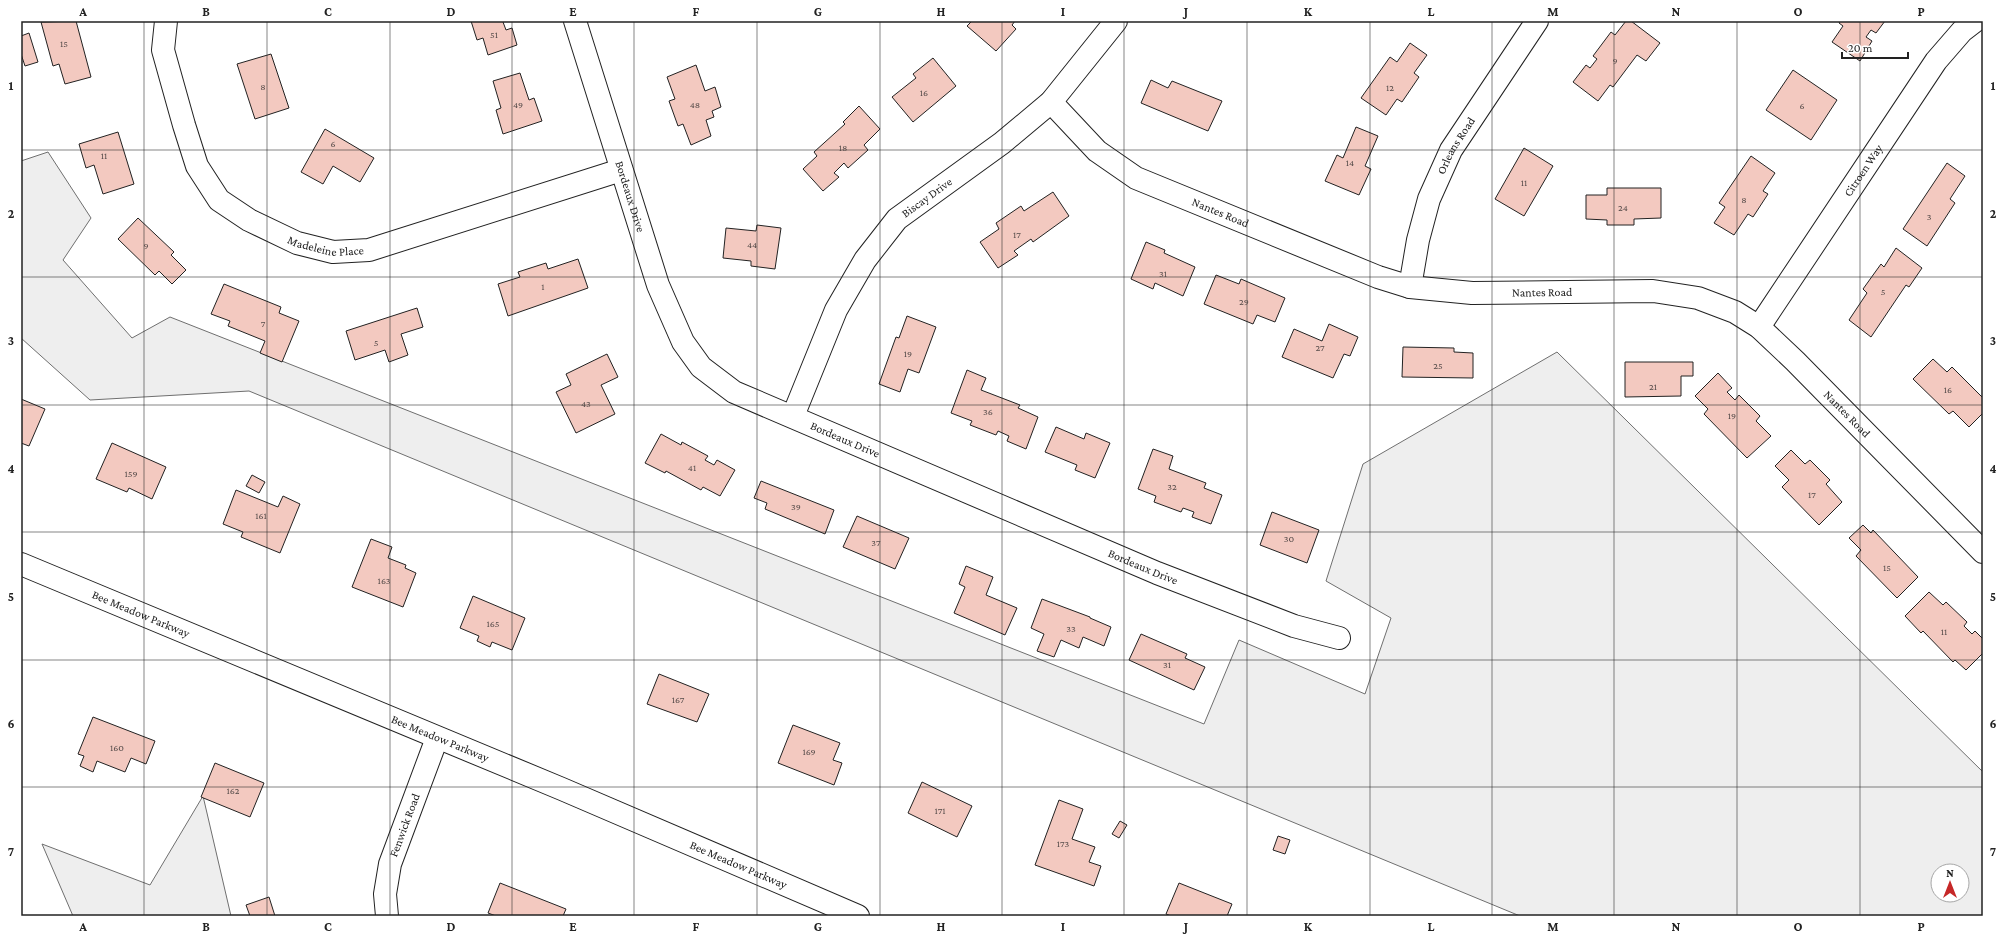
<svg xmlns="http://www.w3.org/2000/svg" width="2004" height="937" font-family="'Crimson Pro',serif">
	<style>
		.green { fill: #eee; stroke: #6f6f6f; fill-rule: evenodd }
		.building { fill: #f3c9c0; stroke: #222 }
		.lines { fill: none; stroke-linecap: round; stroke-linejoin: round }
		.minor-casing { stroke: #222; stroke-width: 24 }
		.minor { stroke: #fff; stroke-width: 22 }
		.grid { fill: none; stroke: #222; stroke-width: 1; stroke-opacity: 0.55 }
		.labels { text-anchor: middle; stroke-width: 3; stroke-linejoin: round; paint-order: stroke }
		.number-label { font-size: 10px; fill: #564c4a }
		.street-label { font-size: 12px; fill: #222; stroke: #fff }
		.neatline { fill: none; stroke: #222; stroke-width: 1.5 }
		.grid-label { font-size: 13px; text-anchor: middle; font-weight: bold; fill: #222 }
	</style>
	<rect width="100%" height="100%" fill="#fff"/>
	<g class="green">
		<path d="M48,152L91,218L63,260L132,338L170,317L1204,724L1239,640L1365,694L1391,618L1326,581L1363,464L1557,352L1983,772V916H1520L249,391L90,400L21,338V161ZM1938,871H1962V895H1938Z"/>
		<polygon points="203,796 231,916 73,916 42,844 150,885"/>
	</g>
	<g class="building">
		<polygon points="76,21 91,77 65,84 59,64 53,66 41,22"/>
		<polygon points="471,21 505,21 503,22 506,30 512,28 517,45 488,55 483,38 477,40"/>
		<polygon points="972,21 1015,21 1012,25 1016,29 996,51 967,26"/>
		<polygon points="1626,21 1631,21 1660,43 1646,61 1637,55 1613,87 1610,85 1598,101 1573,82 1586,65 1590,68 1597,59 1593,56 1611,32 1615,35"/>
		<polygon points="1840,21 1885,21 1876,33 1871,30 1866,37 1872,41 1860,61 1832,42 1843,26 1839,23"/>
		<polygon points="29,33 38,62 25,66 21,54 21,36"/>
		<polygon points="1410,43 1427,55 1414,73 1419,77 1402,102 1397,99 1386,115 1361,98 1390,57 1397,62"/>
		<polygon points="271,54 289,108 255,119 237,64"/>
		<polygon points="933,58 956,86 913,122 892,97 916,78 913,74"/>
		<polygon points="696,65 705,91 715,87 721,107 712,111 714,117 706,120 711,136 691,145 683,124 678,126 669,101 675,99 667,77"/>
		<polygon points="1793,70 1837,100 1811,140 1766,110"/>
		<polygon points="520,73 529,100 534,98 542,121 503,134 496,110 501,108 493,81"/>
		<polygon points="1151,80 1168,88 1172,81 1222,101 1208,131 1141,103"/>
		<polygon points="859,106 880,129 864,145 868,150 848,168 844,163 834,173 839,177 823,191 803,169 817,156 814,152 845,124 843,122"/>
		<polygon points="1356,127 1378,136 1365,166 1371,169 1359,195 1325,181 1337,155 1343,158"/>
		<polygon points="325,129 374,158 360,182 333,166 323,184 301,172"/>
		<polygon points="118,132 134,184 103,194 94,165 86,168 79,144"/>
		<polygon points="1524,148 1553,166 1524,216 1495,199"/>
		<polygon points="1751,156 1775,173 1763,191 1768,194 1753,217 1748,214 1734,235 1714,223 1725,207 1719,203"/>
		<polygon points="1947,163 1965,176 1950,199 1955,203 1927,246 1903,229"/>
		<polygon points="1607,188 1661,188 1661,218 1634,219 1634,225 1607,225 1607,220 1586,219 1586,195 1607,195"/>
		<polygon points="1053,192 1069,216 1033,242 1031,239 1014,251 1018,255 998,268 980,242 999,229 996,223 1021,206 1024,211"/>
		<polygon points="138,218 174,252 171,255 186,270 172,284 159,271 155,275 118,239"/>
		<polygon points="757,225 781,228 775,269 751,266 751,261 723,258 726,228 756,231"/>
		<polygon points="1146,242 1165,250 1164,253 1195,267 1183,296 1155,283 1153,289 1131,279"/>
		<polygon points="1896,248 1922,268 1909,287 1906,285 1871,337 1849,320 1867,293 1863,289 1881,264 1884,267"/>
		<polygon points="578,259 588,288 508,316 498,284 520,277 518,272 546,263 548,269"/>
		<polygon points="1216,275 1239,284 1241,279 1285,298 1275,322 1257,315 1253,324 1204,304"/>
		<polygon points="224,284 281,307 279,313 299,321 282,362 260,353 265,341 228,326 230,321 211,314"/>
		<polygon points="417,308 423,327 401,334 408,355 389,362 385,350 355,360 346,331"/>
		<polygon points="907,316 936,327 919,373 908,369 900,392 879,384 896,337 899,338"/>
		<polygon points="1329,324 1358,337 1350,356 1344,354 1333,378 1282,357 1294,329 1322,341"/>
		<polygon points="1403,347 1454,348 1454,352 1473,353 1473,378 1402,377"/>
		<polygon points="607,354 618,377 601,385 615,414 576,433 556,392 571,385 566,374"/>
		<polygon points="1933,359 1947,372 1952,367 1983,398 1983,413 1969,427 1953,411 1949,414 1913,379"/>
		<polygon points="1625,362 1693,362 1693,376 1681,376 1681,396 1625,397"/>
		<polygon points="967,370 986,378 981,390 1020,405 1018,408 1038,417 1026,449 1007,441 1009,436 998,431 996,435 970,425 972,421 951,413"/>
		<polygon points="1718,373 1732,388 1727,392 1735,400 1739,395 1760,416 1756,421 1771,436 1747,458 1704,414 1708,409 1695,396"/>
		<polygon points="21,399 45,409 29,446 21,443"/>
		<polygon points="1056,427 1084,439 1086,433 1110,443 1095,478 1075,470 1077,465 1045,452"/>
		<polygon points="661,434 681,445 682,442 708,456 705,460 714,465 717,460 735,470 720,496 703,487 701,490 666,471 665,473 645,463"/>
		<polygon points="112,443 166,467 152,499 129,488 127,492 96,479"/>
		<polygon points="1153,449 1173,456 1169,469 1206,483 1204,488 1222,495 1211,524 1192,517 1194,512 1183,508 1181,512 1154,502 1156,496 1138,489"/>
		<polygon points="1791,450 1805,464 1810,460 1830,480 1826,484 1842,502 1819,525 1782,487 1789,480 1775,466"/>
		<polygon points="252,475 265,482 259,493 246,486"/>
		<polygon points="761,481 834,510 825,534 765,509 767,503 754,498"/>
		<polygon points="236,490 278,507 283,496 300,504 280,553 241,537 243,532 223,524"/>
		<polygon points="1272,512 1319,530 1307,563 1260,545"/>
		<polygon points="857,516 909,538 895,569 843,547"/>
		<polygon points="1863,525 1871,533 1873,530 1918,577 1897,598 1856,556 1861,550 1849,538"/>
		<polygon points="371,539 392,547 388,558 406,565 405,568 416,573 403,607 352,587"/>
		<polygon points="966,566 993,577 986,595 1017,608 1005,635 954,613 965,587 959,584"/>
		<polygon points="1929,592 1943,605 1946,602 1967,622 1964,626 1972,634 1975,631 1983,639 1983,653 1966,670 1955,660 1953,662 1923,631 1921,633 1905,616"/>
		<polygon points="473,596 525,618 512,650 492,642 490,647 477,641 479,636 460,628"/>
		<polygon points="1042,599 1090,617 1090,618 1111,627 1104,646 1083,637 1079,648 1061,640 1054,657 1037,651 1044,634 1031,628"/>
		<polygon points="1141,634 1187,654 1185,658 1205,667 1194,690 1129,660"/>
		<polygon points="659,674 709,694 697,722 647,704"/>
		<polygon points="93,717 155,741 146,764 131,758 125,772 97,761 93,772 80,766 84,756 78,754"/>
		<polygon points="793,725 840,743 833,760 842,763 834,785 778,763"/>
		<polygon points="215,763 264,783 250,817 201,797"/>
		<polygon points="922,782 972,806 957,837 908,813"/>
		<polygon points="1059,800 1083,809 1072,839 1095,847 1089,862 1101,866 1094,886 1035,865"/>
		<polygon points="1120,821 1127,825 1119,838 1112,834"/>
		<polygon points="1278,836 1290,840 1285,854 1273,850"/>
		<polygon points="500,883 566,909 563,916 496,916 488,913"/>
		<polygon points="1179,883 1232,904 1227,916 1171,916 1166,914"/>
		<polygon points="269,897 275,916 250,916 246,905"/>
	</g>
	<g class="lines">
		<defs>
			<g id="minor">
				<path id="s1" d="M166,21L163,50L184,125L197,166L219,200L249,220L297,243L333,252L369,250L621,170"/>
				<path id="s2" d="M575,21L658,285L683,342L701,367L734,392L1157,573L1294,626L1339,638"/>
				<path id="s3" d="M1051,102L1097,151L1136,178L1378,277L1410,287L1472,293L1653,291L1698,298L1735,312L1759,327L1795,361L1983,552"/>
				<path id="s4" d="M1410,287L1418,240L1429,199L1451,150L1537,21"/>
				<path id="s5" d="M1759,327L1936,61L1962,31L1975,21"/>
				<path id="s6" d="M793,416L836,310L865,260L897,219L1002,143L1051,102L1116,21"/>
				<path id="s7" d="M21,564L562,789L858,916"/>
				<path id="s8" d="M387,916L385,894L390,864L437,738"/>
			</g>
		</defs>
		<use href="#minor" class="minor-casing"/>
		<use href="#minor" class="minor"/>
	</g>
	<path class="grid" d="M144,21V916M267,21V916M390,21V916M512,21V916M634,21V916M757,21V916M880,21V916M1002,21V916M1124,21V916M1247,21V916M1370,21V916M1492,21V916M1614,21V916M1737,21V916M1860,21V916M21,150H1983M21,277H1983M21,405H1983M21,532H1983M21,660H1983M21,787H1983"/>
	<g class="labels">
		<g class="number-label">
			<text x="494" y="38">51</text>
			<text x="64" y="47">15</text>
			<text x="1615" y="64">9</text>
			<text x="263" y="90">8</text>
			<text x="1390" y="91">12</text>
			<text x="924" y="96">16</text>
			<text x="518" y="108">49</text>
			<text x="695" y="108">48</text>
			<text x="1802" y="109">6</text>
			<text x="333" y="147">6</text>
			<text x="843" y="151">18</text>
			<text x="104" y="159">11</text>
			<text x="1350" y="166">14</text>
			<text x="1524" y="186">11</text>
			<text x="1744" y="203">8</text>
			<text x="1623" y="211">24</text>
			<text x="1929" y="220">3</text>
			<text x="1017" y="238">17</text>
			<text x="752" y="248">44</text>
			<text x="146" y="249">9</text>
			<text x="1163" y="277">31</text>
			<text x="543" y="290">1</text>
			<text x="1883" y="295">5</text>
			<text x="1244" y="305">29</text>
			<text x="263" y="327">7</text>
			<text x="376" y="346">5</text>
			<text x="1320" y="351">27</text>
			<text x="908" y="357">19</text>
			<text x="1438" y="369">25</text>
			<text x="1653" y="390">21</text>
			<text x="1948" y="393">16</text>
			<text x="586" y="407">43</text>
			<text x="988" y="415">36</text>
			<text x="1732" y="419">19</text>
			<text x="692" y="471">41</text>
			<text x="131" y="477">159</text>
			<text x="1172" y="490">32</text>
			<text x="1812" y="498">17</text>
			<text x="796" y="510">39</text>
			<text x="261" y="519">161</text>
			<text x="1289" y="542">30</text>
			<text x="876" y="546">37</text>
			<text x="1887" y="571">15</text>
			<text x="384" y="584">163</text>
			<text x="493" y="627">165</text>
			<text x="1071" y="632">33</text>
			<text x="1944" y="635">11</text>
			<text x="1167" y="668">31</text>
			<text x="678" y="703">167</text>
			<text x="117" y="751">160</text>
			<text x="809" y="755">169</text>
			<text x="233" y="794">162</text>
			<text x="940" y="814">171</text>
			<text x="1063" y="847">173</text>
		</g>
		<g class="street-label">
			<text dy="4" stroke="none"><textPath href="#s4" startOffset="150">Orleans Road</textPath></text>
			<text dy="4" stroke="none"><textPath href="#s5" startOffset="188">Citroen Way</textPath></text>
			<text dy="4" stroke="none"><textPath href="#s2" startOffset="184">Bordeaux Drive</textPath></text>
			<text dy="4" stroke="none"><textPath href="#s6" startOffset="261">Biscay Drive</textPath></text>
			<text dy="4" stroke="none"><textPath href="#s3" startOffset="206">Nantes Road</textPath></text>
			<text dy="4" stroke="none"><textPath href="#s1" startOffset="309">Madeleine Place</textPath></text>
			<text dy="4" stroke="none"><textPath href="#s3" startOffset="542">Nantes Road</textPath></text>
			<text dy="4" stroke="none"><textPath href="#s3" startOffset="890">Nantes Road</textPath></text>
			<text dy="4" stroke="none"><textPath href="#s2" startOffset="532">Bordeaux Drive</textPath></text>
			<text dy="4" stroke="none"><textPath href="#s2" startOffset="856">Bordeaux Drive</textPath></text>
			<text dy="4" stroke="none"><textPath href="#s7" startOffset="130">Bee Meadow Parkway</textPath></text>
			<text dy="4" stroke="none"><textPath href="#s7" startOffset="454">Bee Meadow Parkway</textPath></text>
			<text dy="4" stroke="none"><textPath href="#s8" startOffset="94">Fenwick Road</textPath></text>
			<text dy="4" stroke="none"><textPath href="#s7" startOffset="778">Bee Meadow Parkway</textPath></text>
		</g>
	</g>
	<rect width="2004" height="937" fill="none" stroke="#ffffff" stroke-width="44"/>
	<g transform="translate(1950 883)"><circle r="19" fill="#ffffff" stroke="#a7a7a7"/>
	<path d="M0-3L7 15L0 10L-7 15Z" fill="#c62828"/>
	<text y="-6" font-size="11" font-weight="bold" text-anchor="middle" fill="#222222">N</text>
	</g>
	<path d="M1842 52v6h66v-6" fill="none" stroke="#222222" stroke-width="2"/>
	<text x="1848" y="52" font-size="12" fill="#222222" stroke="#ffffff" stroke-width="3" paint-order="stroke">20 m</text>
	<rect x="22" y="22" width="1960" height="893" class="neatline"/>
	<g class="grid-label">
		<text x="83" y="16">A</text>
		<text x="206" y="16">B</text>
		<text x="328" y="16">C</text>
		<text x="451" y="16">D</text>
		<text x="573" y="16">E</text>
		<text x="696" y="16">F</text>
		<text x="818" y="16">G</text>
		<text x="941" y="16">H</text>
		<text x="1063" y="16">I</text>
		<text x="1186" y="16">J</text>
		<text x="1308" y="16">K</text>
		<text x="1431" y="16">L</text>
		<text x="1553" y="16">M</text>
		<text x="1676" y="16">N</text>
		<text x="1798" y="16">O</text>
		<text x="1921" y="16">P</text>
		<text x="11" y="90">1</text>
		<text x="1993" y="90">1</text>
		<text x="11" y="218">2</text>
		<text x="1993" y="218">2</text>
		<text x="11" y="345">3</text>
		<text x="1993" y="345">3</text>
		<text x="11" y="473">4</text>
		<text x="1993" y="473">4</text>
		<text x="11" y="601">5</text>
		<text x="1993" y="601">5</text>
		<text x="11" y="728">6</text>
		<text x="1993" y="728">6</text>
		<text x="11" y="856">7</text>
		<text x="1993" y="856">7</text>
		<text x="83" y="931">A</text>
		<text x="206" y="931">B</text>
		<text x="328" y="931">C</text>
		<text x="451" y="931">D</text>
		<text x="573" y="931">E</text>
		<text x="696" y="931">F</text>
		<text x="818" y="931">G</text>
		<text x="941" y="931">H</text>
		<text x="1063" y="931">I</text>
		<text x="1186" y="931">J</text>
		<text x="1308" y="931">K</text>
		<text x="1431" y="931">L</text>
		<text x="1553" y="931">M</text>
		<text x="1676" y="931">N</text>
		<text x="1798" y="931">O</text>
		<text x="1921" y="931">P</text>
	</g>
</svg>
